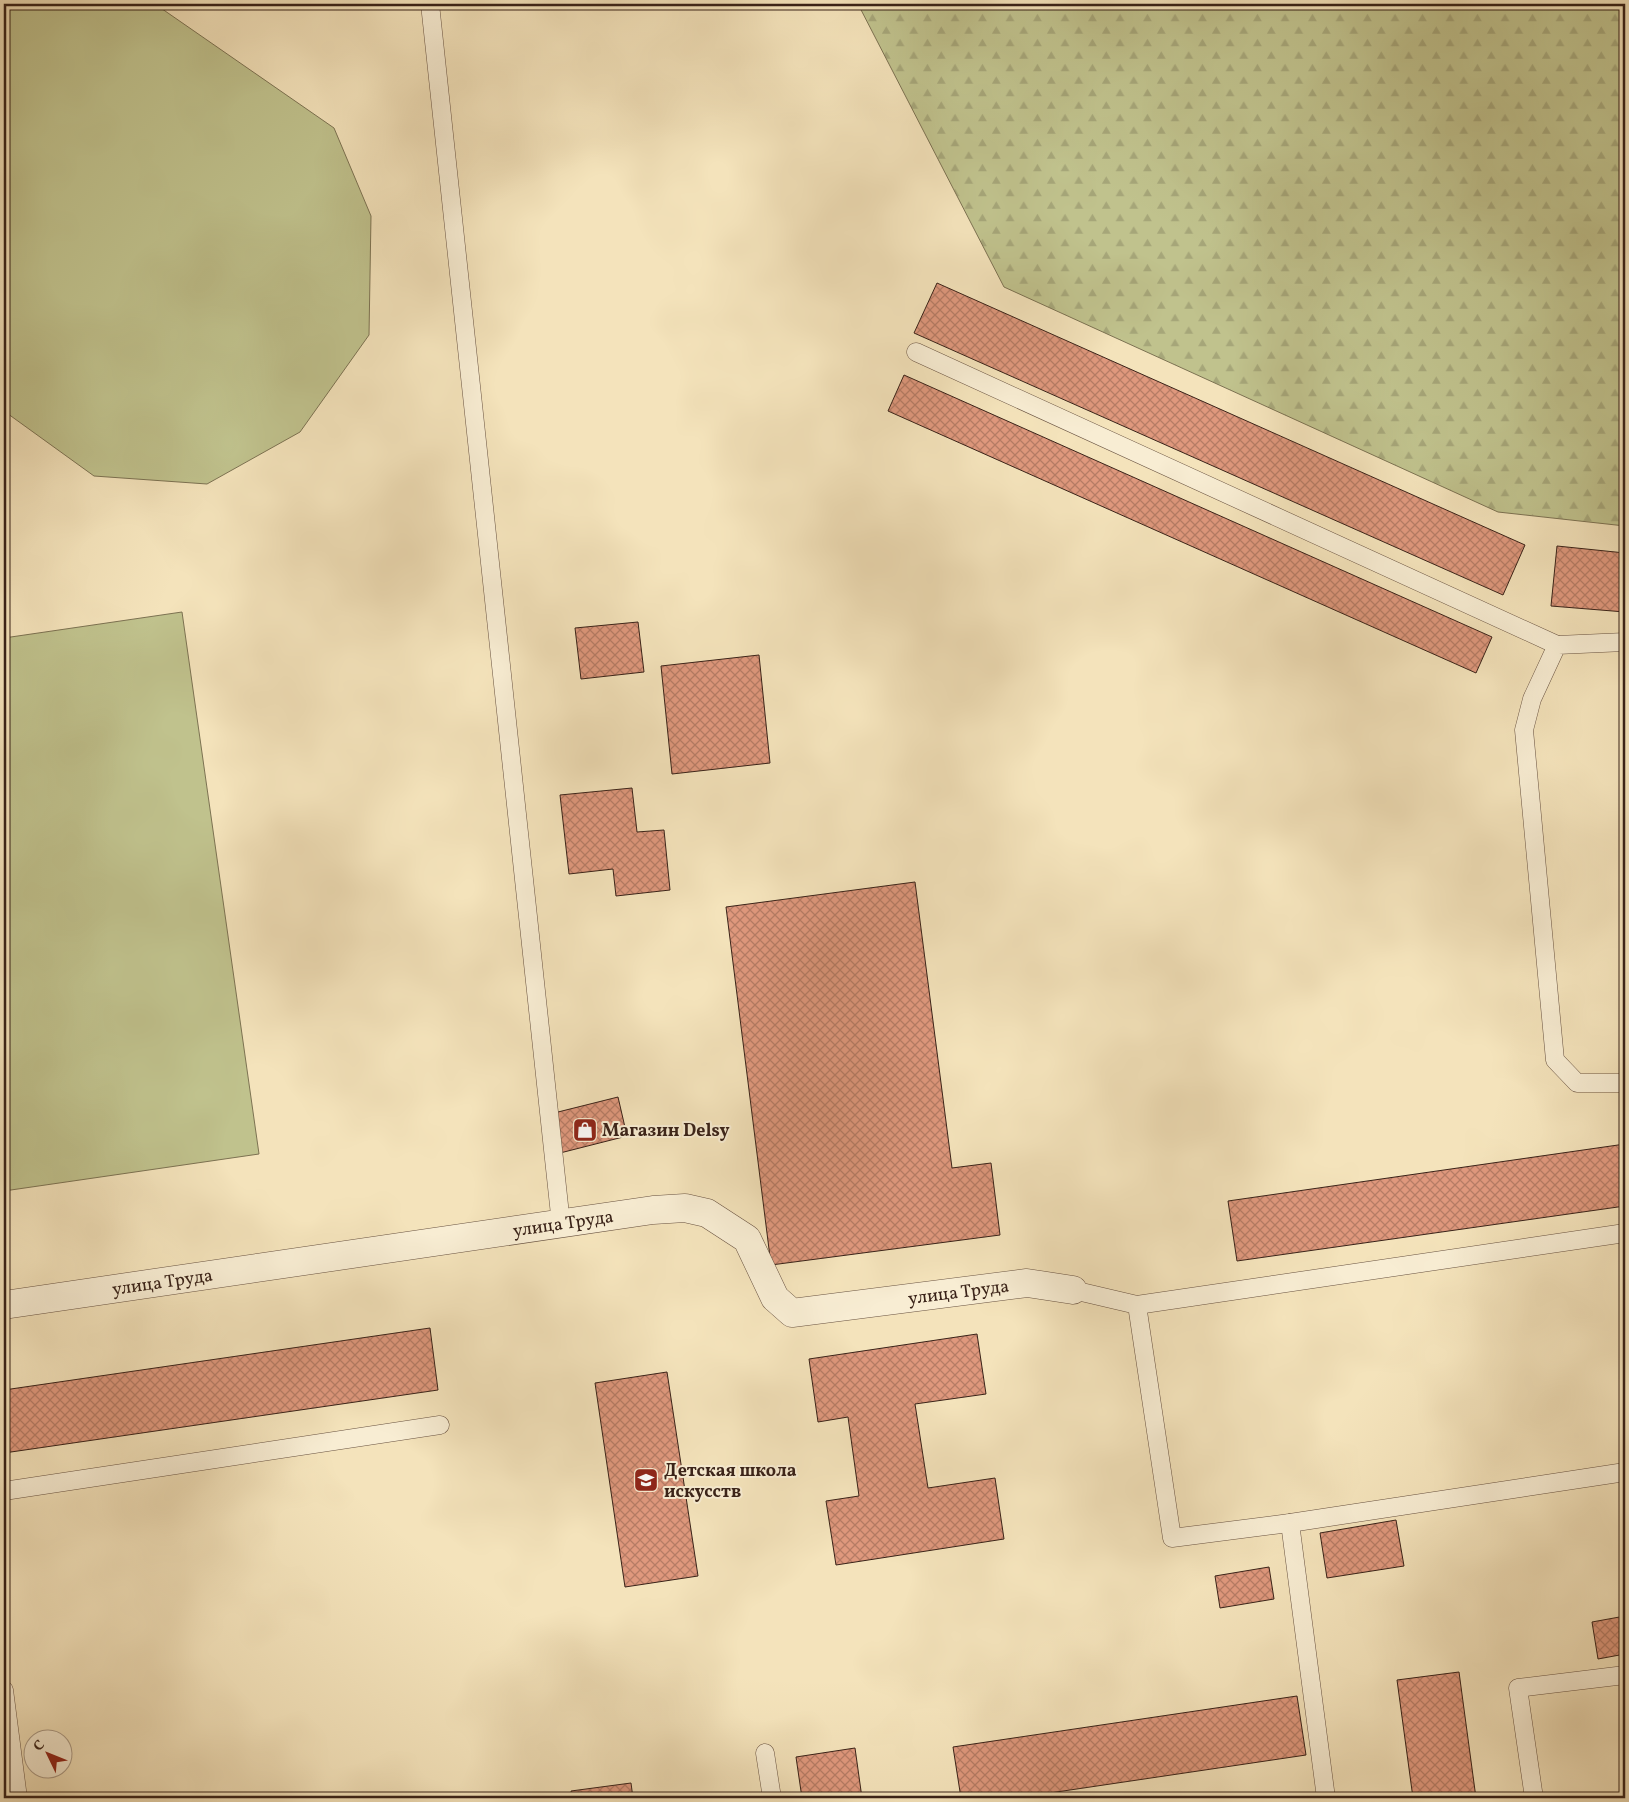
<svg xmlns="http://www.w3.org/2000/svg" width="1629" height="1802" font-family="Vollkorn,serif">
	<style>
		.forest { fill: url(#forest-firs); stroke: #7c7252 }
		.pitch { fill: #c0c28d; stroke: #7c7252 }
		.building { fill: url(#building-cross-hatch); stroke: #392218 }
		.lines { fill: none; stroke-linecap: round; stroke-linejoin: round }
		.service-casing { stroke: #685241; stroke-width: 19 }
		.minor-casing { stroke: #685241; stroke-width: 29 }
		.service { stroke: #f8edd3; stroke-width: 18 }
		.minor { stroke: #f8edd3; stroke-width: 28 }
		.labels { text-anchor: middle; stroke-width: 4; stroke-linejoin: round; paint-order: stroke }
		.poi-label { font-size: 18px; font-weight: bold; fill: #392218; stroke: #f8edd3; text-anchor: start }
		.street-label { font-size: 18px; fill: #392218; stroke: #f8edd3 }
	</style>
	<defs>
		<pattern id="forest-firs" width="22" height="20" patternUnits="userSpaceOnUse" patternTransform="scale(1.25)"><rect width="22" height="20" fill="#c0c28d"/><path d="M5 1l3.5 6h-7zM16 11l3.5 6h-7z" fill="#a6a679"/></pattern>
		<pattern id="building-cross-hatch" width="8" height="8" patternUnits="userSpaceOnUse" patternTransform="scale(1.25)"><rect width="8" height="8" fill="#df987d"/><path d="M0 0l8 8M0 8l8-8" fill="none" stroke="#b67c65"/></pattern>
	</defs>
	<rect width="100%" height="100%" fill="#f4e3bb"/>
	<filter id="stains"><feTurbulence type="fractalNoise" baseFrequency=".004" numOctaves="4"/><feColorMatrix values="0 0 0 0 .2 0 0 0 0 .09 0 0 0 0 .02 0 0 0 .5 -.17"/></filter>
	<radialGradient id="worn" r=".72"><stop offset=".6" stop-color="#630" stop-opacity="0"/><stop offset="1" stop-color="#630" stop-opacity=".3"/></radialGradient>
	<polygon class="forest" points="858,4 1625,4 1625,526 1498,512 1004,287"/>
	<g class="pitch">
		<polygon points="4,4 155,4 334,128 371,216 369,335 300,432 207,484 94,476 4,411"/>
		<polygon points="182,612 259,1154 4,1191 4,638"/>
	</g>
	<g class="building">
		<polygon points="937,283 1525,545 1503,595 914,333"/>
		<polygon points="904,375 1492,637 1476,673 888,411"/>
		<polygon points="1557,546 1625,553 1625,612 1551,606"/>
		<polygon points="638,622 644,672 581,679 575,628"/>
		<polygon points="759,655 770,763 672,774 661,666"/>
		<polygon points="632,788 637,832 664,830 670,890 616,896 613,869 569,874 560,795"/>
		<polygon points="915,882 952,1168 991,1163 1000,1235 771,1265 726,907"/>
		<polygon points="618,1097 627,1136 560,1153 550,1114"/>
		<polygon points="1625,1144 1625,1206 1237,1261 1228,1201"/>
		<polygon points="430,1328 438,1390 4,1453 4,1390"/>
		<polygon points="977,1334 986,1394 915,1404 928,1488 995,1478 1004,1539 836,1565 826,1501 859,1496 848,1417 818,1422 809,1359"/>
		<polygon points="667,1372 698,1576 625,1587 595,1383"/>
		<polygon points="1396,1520 1404,1566 1327,1578 1320,1533"/>
		<polygon points="1269,1567 1274,1599 1220,1608 1215,1576"/>
		<polygon points="1625,1616 1625,1654 1598,1659 1592,1622"/>
		<polygon points="1459,1672 1476,1798 1413,1798 1397,1680"/>
		<polygon points="1297,1696 1306,1755 1016,1798 961,1798 953,1747"/>
		<polygon points="855,1748 862,1798 802,1798 796,1757"/>
		<polygon points="631,1783 633,1798 572,1798 571,1791"/>
	</g>
	<g class="lines">
		<defs>
			<g id="service">
				<polyline points="430,4 561,1224"/>
				<polyline points="916,352 1557,645"/>
				<polyline points="1625,642 1557,645 1532,699 1524,730 1555,1060 1577,1083 1625,1083"/>
				<polyline points="1073,1290 1137,1305 1172,1538 1290,1523 1625,1472"/>
				<polyline points="1137,1305 1625,1233"/>
				<polyline points="4,1491 440,1425"/>
				<polyline points="1290,1523 1326,1798"/>
				<polyline points="4,1690 18,1798"/>
				<polyline points="765,1753 772,1798"/>
				<polyline points="1534,1798 1518,1688 1625,1675"/>
			</g>
			<g id="minor">
				<path id="s1" d="M4,1305L653,1210L685,1208L707,1213L747,1239L775,1298L792,1313L1027,1283L1073,1290"/>
			</g>
		</defs>
		<use href="#service" class="service-casing"/>
		<use href="#minor" class="minor-casing"/>
		<use href="#service" class="service"/>
		<use href="#minor" class="minor"/>
	</g>
	<defs>
		<symbol id="shop-square" viewBox="-11 -11 22 22"><rect x="-9" y="-9" width="18" height="18" rx="4" fill="#8f2418" stroke="#f8edd3"/><path d="M-5-2.5h2.3a2.7 3.5 0 0 1 5.4 0H5L5.5 6h-11ZM-1.5-2.5h3a1.5 2.3 0 0 0-3 0Z" fill="#fff"/></symbol>
		<symbol id="school-square" viewBox="-11 -11 22 22"><rect x="-9" y="-9" width="18" height="18" rx="4" fill="#8f2418" stroke="#f8edd3"/><path d="M0-5L7-2L0 1L-7-2ZM-4 1L0 2.5L4 1V4Q0 6-4 4Z" fill="#fff"/></symbol>
	</defs>
	<g fill-rule="evenodd">
		<use href="#shop-square" x="571" y="1116" width="28" height="28"/>
		<use href="#school-square" x="632" y="1466" width="28" height="28"/>
	</g>
	<g class="labels">
		<g class="poi-label">
			<text x="602" y="1136">Магазин Delsy</text>
			<text x="664" y="1476">Детская школа<tspan x="664" dy="21">искусств</tspan></text>
		</g>
		<g class="street-label">
			<text dy="6" stroke="none"><textPath href="#s1" startOffset="565">улица Труда</textPath></text>
			<text dy="6" stroke="none"><textPath href="#s1" startOffset="160">улица Труда</textPath></text>
			<text dy="6" stroke="none"><textPath href="#s1" startOffset="1014">улица Труда</textPath></text>
		</g>
	</g>
	<rect width="1629" height="1802" fill="none" stroke="#f4e3bb" stroke-width="20"/>
	<rect x="5" y="5" width="1619" height="1792" fill="none" stroke="#392218" stroke-width="2.5"/>
	<rect x="10" y="10" width="1609" height="1782" fill="none" stroke="#392218"/>
	<g transform="translate(48 1754) rotate(313)"><circle r="24" fill="#f8edd3" stroke="#ac9c88"/>
	<path d="M0-4L9 19L0 12L-9 19Z" fill="#8f2418"/>
	<text y="-8" font-size="14" font-weight="bold" text-anchor="middle" fill="#392218">С</text>
	</g>
	<rect width="100%" height="100%" filter="url(#stains)"/>
	<rect width="100%" height="100%" fill="url(#worn)"/>
</svg>
